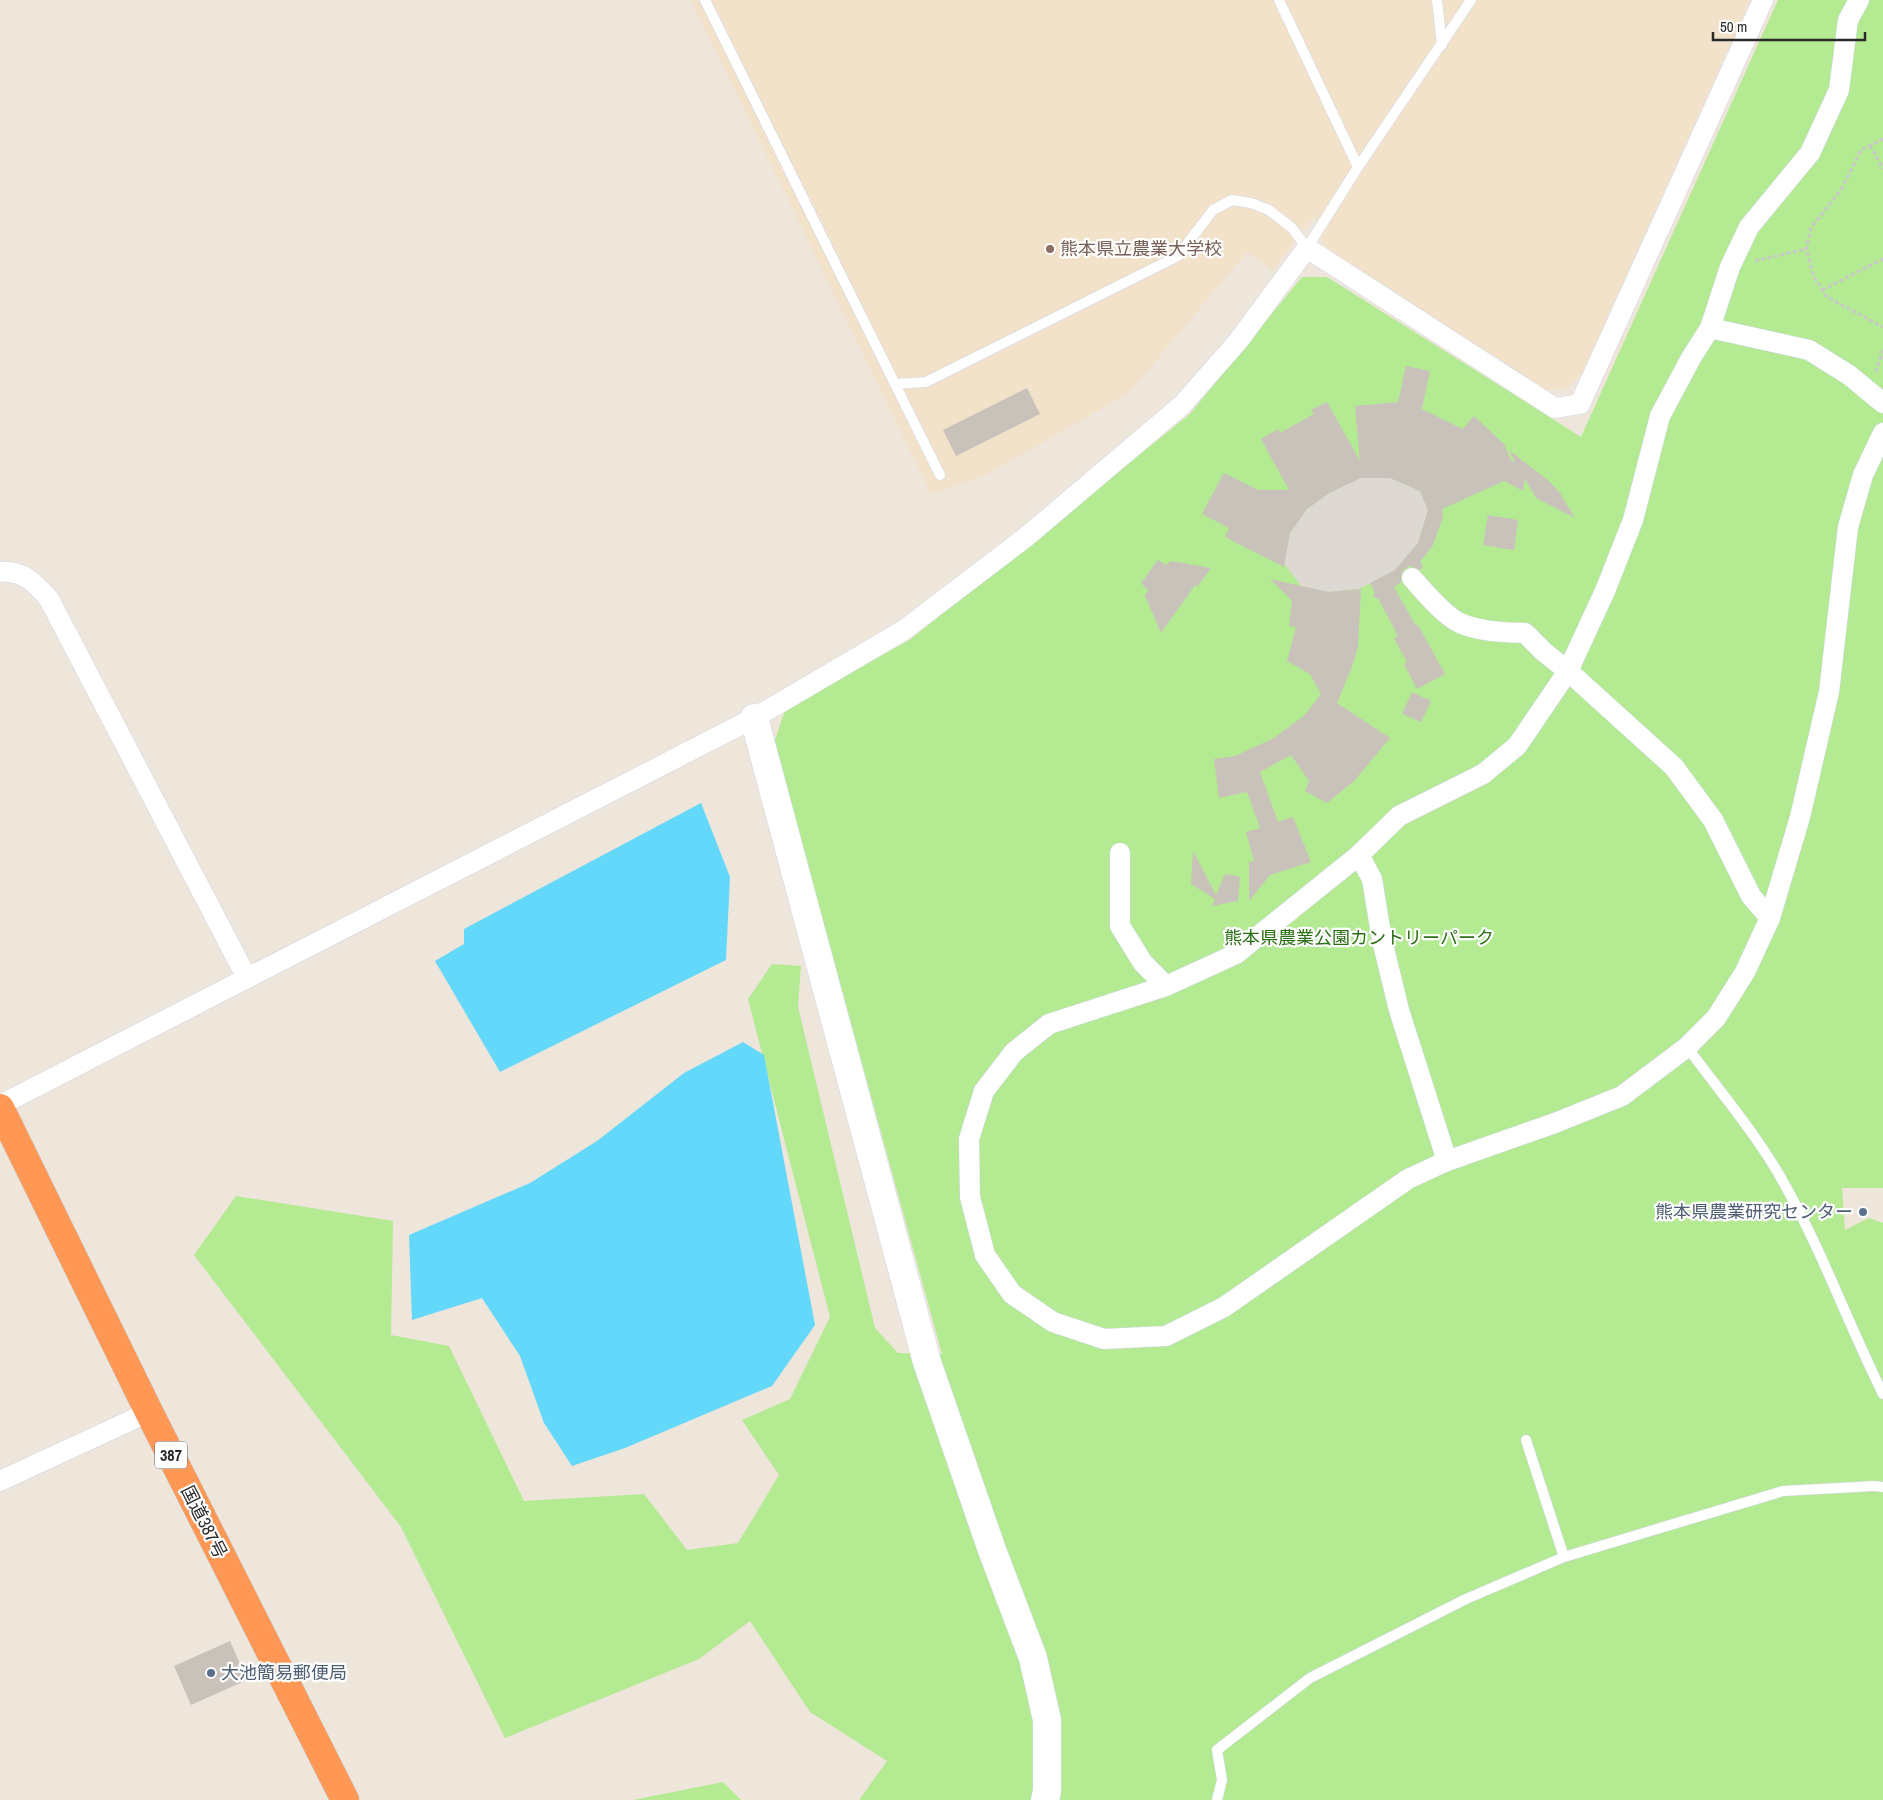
<svg xmlns="http://www.w3.org/2000/svg" width="1883" height="1800" font-family="'Archivo Narrow','Noto Sans JP',sans-serif">
	<style>
		.education { fill: #f1e2c9 }
		.green { fill: #b3ea92 }
		.plaza { fill: #ddd8d2 }
		.water { fill: #63d8fa }
		.building { fill: #c9c2bb }
		.lines { fill: none; stroke-linecap: round; stroke-linejoin: round }
		.lane-casing { stroke: #d0d5e5; stroke-width: 11 }
		.street-casing { stroke: #d0d5e5; stroke-width: 21 }
		.secondary-casing { stroke: #d0d5e5; stroke-width: 29 }
		.highway-casing { stroke: #c8c8c8; stroke-width: 29 }
		.path { stroke: #c8c8c8; stroke-width: 3; stroke-dasharray: 4 2.5; stroke-linecap: butt }
		.lane { stroke: #fff; stroke-width: 10 }
		.street { stroke: #fff; stroke-width: 20 }
		.secondary { stroke: #fff; stroke-width: 28 }
		.highway { stroke: #ff9855; stroke-width: 28 }
		.education-dot { fill: #8d6e63; stroke: #fff; stroke-width: 2 }
		.service-dot { fill: #5c6f8a; stroke: #fff; stroke-width: 2 }
		.labels { text-anchor: middle; stroke-width: 4.5; stroke-linejoin: round; paint-order: stroke }
		.shield { fill: #fff; stroke: #6a6a6a; stroke-width: 1 }
		.shield-label { font-size: 16px; font-weight: bold; fill: #2a2a2a }
		.education-label { font-size: 18px; fill: #785e54; stroke: #fff; text-anchor: start }
		.park-label { font-size: 18px; fill: #2a6f13; stroke: #fff }
		.service-label { font-size: 18px; fill: #4e5e75; stroke: #fff; text-anchor: end }
		.street-label { font-size: 18px; fill: #2a2a2a; stroke: #fff }
	</style>
	<rect width="100%" height="100%" fill="#eee5db"/>
	<polygon class="education" points="691,0 1750,0 1582,373 1565,390 1540,389 1324,246 1315,215 1273,270 1247,252 1129,393 984,476 931,494"/>
	<g class="green">
		<polygon points="1778,0 1883,0 1883,1188 1842,1188 1845,1230 1869,1218 1883,1223 1883,1800 859,1800 887,1761 810,1712 750,1621 699,1659 505,1738 401,1527 194,1255 236,1196 393,1221 391,1335 449,1346 524,1501 644,1494 687,1550 738,1543 779,1475 742,1420 790,1399 830,1317 748,999 772,964 801,966 798,1007 875,1328 898,1353 942,1354 774,743 785,710 911,639 1190,414 1302,277 1327,277 1581,437"/>
		<polygon points="723,1782 741,1800 633,1800"/>
	</g>
	<polygon class="plaza" points="1360,478 1390,478 1420,491 1428,510 1418,543 1395,570 1359,589 1328,592 1301,586 1284,563 1290,533 1307,509 1329,493"/>
	<g class="water">
		<polygon points="701,803 730,877 726,960 500,1072 435,961 464,944 464,929"/>
		<polygon points="743,1042 764,1055 815,1325 772,1386 625,1448 572,1466 544,1423 520,1356 482,1298 412,1320 409,1235 530,1183 597,1141 684,1073"/>
	</g>
	<g class="building">
		<polygon points="1406,366 1430,371 1422,409 1463,429 1474,416 1504,444 1511,460 1515,462 1509,450 1549,481 1560,493 1575,518 1536,498 1525,479 1523,491 1504,481 1442,509 1443,517 1433,545 1420,562 1423,567 1420,570 1410,566 1404,569 1401,575 1401,582 1394,587 1416,626 1418,625 1445,674 1417,689 1404,664 1407,662 1394,638 1398,636 1378,598 1377,599 1373,595 1375,593 1370,583 1395,570 1418,543 1428,510 1420,491 1390,478 1361,478 1329,493 1307,509 1290,533 1284,567 1225,537 1229,528 1202,514 1224,473 1258,490 1289,490 1261,439 1278,429 1280,433 1314,414 1311,410 1327,402 1360,461 1355,406 1398,402"/>
		<polygon points="1027,388 1040,414 956,456 943,430"/>
		<polygon points="1488,515 1518,520 1514,550 1483,545"/>
		<polygon points="1158,560 1166,565 1171,561 1211,568 1198,586 1195,585 1161,633 1145,596 1148,590 1141,583"/>
		<polygon points="1270,579 1328,592 1361,589 1358,646 1353,664 1337,703 1390,738 1354,781 1327,803 1305,791 1309,781 1291,755 1260,772 1278,822 1293,817 1311,862 1270,875 1249,901 1249,862 1254,861 1246,832 1260,828 1247,792 1219,798 1214,759 1235,756 1274,738 1305,715 1321,694 1310,674 1287,661 1296,627 1289,626 1292,601"/>
		<polygon points="1412,692 1431,701 1421,722 1402,714"/>
		<polygon points="1193,851 1216,895 1225,874 1240,877 1238,901 1212,906 1215,899 1191,884"/>
		<polygon points="230,1641 247,1680 191,1705 174,1666"/>
	</g>
	<g class="lines">
		<defs>
			<g id="lane">
				<polyline points="705,0 940,475"/>
				<polyline points="1279,0 1358,167"/>
				<polyline points="1437,0 1442,45"/>
				<polyline points="895,384 926,382 1178,256 1213,210 1232,200 1251,203 1269,210 1292,228 1307,248 1358,167 1471,0"/>
				<path d="M1687,1047C1721,1093 1759,1137 1786,1187C1823,1253 1849,1326 1883,1394"/>
				<polyline points="1526,1440 1564,1557"/>
				<polyline points="1217,1800 1222,1780 1217,1750 1310,1678 1466,1599 1564,1557 1783,1491 1875,1486 1883,1487"/>
			</g>
			<g id="street">
				<polyline points="1859,0 1848,20 1839,90 1810,153 1749,227 1730,267 1710,328 1691,358 1660,416 1633,520 1605,591 1568,671 1517,746 1483,774 1399,816 1359,855 1236,954 1166,986 1049,1024 1014,1052 984,1091 969,1139 970,1197 985,1255 1012,1294 1053,1322 1104,1339 1166,1336 1224,1307 1408,1179 1447,1161 1555,1123 1622,1096 1687,1047 1716,1018 1745,972 1770,918 1800,817 1829,692 1848,527 1863,475 1883,433"/>
				<polyline points="1710,328 1809,350 1849,375 1883,403"/>
				<path d="M0,572C23,570 35,583 49,599L247,978"/>
				<path d="M1412,578C1424,591 1444,616 1460,623C1480,632 1504,632 1525,633L1544,652L1568,671L1674,767L1713,820L1751,896L1770,918"/>
				<polyline points="1120,853 1120,926 1143,963 1166,986"/>
				<polyline points="1359,855 1372,879 1382,940 1399,1010 1447,1161"/>
				<polyline points="0,1105 754,718 904,630 1026,537 1182,405 1239,340 1307,248 1555,408 1580,404 1763,0"/>
				<polyline points="0,1481 149,1412"/>
			</g>
			<polyline id="secondary" points="754,718 927,1362 992,1550 1033,1658 1047,1720 1047,1791 1045,1800"/>
			<polyline id="highway" points="0,1108 149,1412 345,1800"/>
		</defs>
		<use href="#lane" class="lane-casing"/>
		<use href="#street" class="street-casing"/>
		<use href="#secondary" class="secondary-casing"/>
		<use href="#highway" class="highway-casing"/>
		<g class="path">
			<polyline points="1883,139 1861,150 1841,190 1811,228 1806,249 1814,277 1827,297 1883,327"/>
			<polyline points="1870,145 1883,169"/>
			<polyline points="1755,261 1806,249"/>
			<polyline points="1822,290 1883,259"/>
			<polyline points="1876,372 1883,350"/>
		</g>
		<use href="#lane" class="lane"/>
		<use href="#street" class="street"/>
		<use href="#secondary" class="secondary"/>
		<use href="#highway" class="highway"/>
	</g>
	<circle class="education-dot" cx="1050" cy="249" r="5"/>
	<g class="service-dot">
		<circle cx="1863" cy="1212" r="5"/>
		<circle cx="211" cy="1673" r="5"/>
	</g>
	<g class="labels">
		<rect class="shield" x="155" y="1441.5" width="32" height="27" rx="4"/>
		<g class="shield-label">
			<text x="171" y="1461">387</text>
		</g>
		<g class="education-label">
			<text x="1060" y="255">熊本県立農業大学校</text>
		</g>
		<g class="park-label">
			<text x="1359" y="944">熊本県農業公園カントリーパーク</text>
		</g>
		<g class="service-label">
			<text x="1853" y="1218">熊本県農業研究センター</text>
			<text x="221" y="1679" text-anchor="start">大池簡易郵便局</text>
		</g>
		<g class="street-label">
			<text transform="translate(204 1522) rotate(63)" y="6">国道387号</text>
		</g>
	</g>
	<path d="M1713 32v8h152v-8" fill="none" stroke="#2a2a2a" stroke-width="2.5"/>
	<text x="1720" y="32" font-size="15" fill="#2a2a2a" stroke="#ffffff" stroke-width="4" paint-order="stroke">50 m</text>
</svg>
